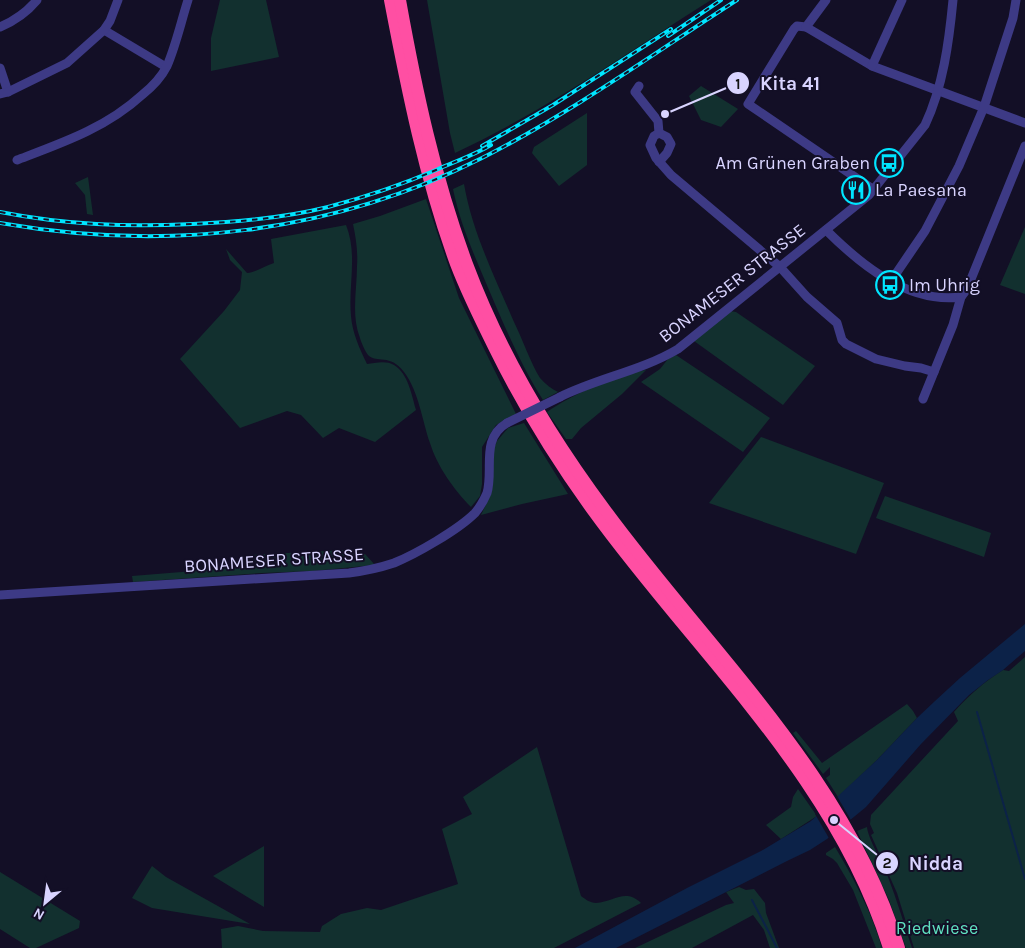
<svg xmlns="http://www.w3.org/2000/svg" width="1025" height="948" font-family="Karla,sans-serif">
	<style>
		.green { fill: #12302f }
		.water { fill: #0c2248 }
		.pier { fill: #130f26 }
		.lines { fill: none; stroke-linecap: round; stroke-linejoin: round }
		.stream { stroke: #0c2248; stroke-width: 2 }
		.minor { stroke: #3d3a85; stroke-width: 9 }
		.highway { stroke: #ff4fa3; stroke-width: 12 }
		.rail-casing { stroke: #00e5ff; stroke-width: 4 }
		.rail { stroke: #130f26; stroke-width: 2; stroke-dasharray: 5.5; stroke-linecap: butt }
		.minor-bridge { stroke: #3d3a85; stroke-width: 9 }
		.labels { text-anchor: middle; stroke-width: 4; stroke-linejoin: round; paint-order: stroke }
		.poi-label { font-size: 18px; fill: #d9d4ff; stroke: #130f26; text-anchor: start }
		.street-label { font-size: 18px; fill: #d9d4ff; stroke: #130f26 }
		.park-label { font-size: 18px; fill: #5fe0c0; stroke: #130f26 }
		.leader { fill: none; stroke: #d9d4ff; stroke-width: 2 }
		.callout-dot { fill: #d9d4ff; stroke: #130f26; stroke-width: 2 }
		.mark-label { font-size: 15px; text-anchor: middle; font-weight: bold; fill: #111 }
		.callout-label { font-size: 19px; text-anchor: middle; font-weight: bold; fill: #d9d4ff; stroke: #130f26; stroke-width: 4; stroke-linejoin: round; paint-order: stroke }
	</style>
	<rect width="100%" height="100%" fill="#130f26"/>
	<g class="green">
		<polygon points="220,0 266,0 279,57 211,71 211,38"/>
		<path d="M427,0H711C627,53 545,111 455,153L450,133Z"/>
		<polygon points="701,86 738,109 721,127 701,120 689,96"/>
		<polygon points="587,113 587,165 559,186 532,153 534,147"/>
		<polygon points="88,177 93,215 87,214 85,195 75,183"/>
		<path d="M464,184C472,231 495,278 514,322C522,338 531,364 540,378C545,384 552,389 558,392L543,400C521,366 505,327 489,290C475,257 460,224 453,189Z"/>
		<path d="M426,199L459,298L516,414L496,425L482,447V484L480,496L471,507C454,490 437,466 430,443C422,420 419,392 404,372C390,353 377,364 368,355C365,351 361,342 360,338C351,315 357,290 357,266C358,252 356,238 353,224L380,216Z"/>
		<path d="M346,225C358,255 348,285 351,316C352,332 360,350 367,364C375,363 386,360 394,365C408,373 412,396 416,410L375,442L339,428L323,438L301,415L287,411L240,428L180,359L224,311L240,290L242,272L230,260L226,249L247,273C257,272 264,266 274,263L271,239Z"/>
		<polygon points="1025,227 1025,294 1000,285"/>
		<polygon points="730,311 736,312 815,366 783,405 694,341"/>
		<polygon points="676,355 770,418 743,452 641,382 660,369 668,359"/>
		<path d="M646,370L622,394L581,428L572,439H566L547,412C573,394 616,375 646,370Z"/>
		<polygon points="524,423 568,494 522,504 481,515 490,496 493,450 497,441 508,428"/>
		<polygon points="761,437 884,483 856,554 709,503"/>
		<polygon points="885,496 991,533 984,557 876,518"/>
		<polygon points="346,550 365,554 375,565 313,571 262,573 133,582 132,576 257,566 251,555"/>
		<path d="M1025,657V948H914L897,893L871,835L874,833L870,824L871,815L958,721L954,712C969,695 984,682 1003,670L1009,671Z"/>
		<polygon points="907,704 913,711 917,718 877,760 838,797 826,778 830,775 830,767 823,774 793,733 796,731 822,763"/>
		<path d="M537,747L581,896C585,899 590,903 596,903C614,902 625,888 641,903L554,948H222L221,929L238,926L263,931L320,932L322,926L341,914L367,908L381,910L458,884L442,829L472,814L463,797Z"/>
		<polygon points="798,789 817,816 781,839 766,825 791,807 793,797"/>
		<path d="M867,827C868,839 883,863 888,877C897,900 904,924 912,948H906L889,900L857,831Z"/>
		<polygon points="264,846 264,907 213,876"/>
		<path d="M835,847C854,879 872,913 882,948H876L853,890L837,863L833,859L826,855V853Z"/>
		<polygon points="152,866 166,877 250,924 152,908 132,898"/>
		<polygon points="0,872 80,921 79,928 36,948 30,948 0,929"/>
		<polygon points="739,887 746,890 754,889 765,903 766,913 779,948 770,948 764,930 753,915 692,948 635,948 726,905 734,903 726,892"/>
	</g>
	<polygon class="water" points="1025,624 1025,651 1003,670 988,680 969,695 921,744 866,807 827,839 810,850 787,861 616,948 575,948 687,888 761,851 811,821 877,760 917,718 935,701 960,678"/>
	<polygon class="pier" points="837,796 852,822 830,840 815,814"/>
	<g class="lines">
		<g class="stream">
			<polyline points="977,712 1025,879"/>
			<polyline points="752,900 777,948"/>
		</g>
		<g class="minor">
			<polyline points="826,0 806,27 797,26 794,29 748,104 874,190"/>
			<path d="M0,27C14,21 27,12 37,0"/>
			<polyline points="806,27 872,66 1025,123"/>
			<polyline points="104,30 166,67"/>
			<polyline points="872,66 902,0"/>
			<polyline points="0,68 8,92"/>
			<polyline points="639,86 635,92 658,121 659,133 654,136 650,145 656,158 671,175 780,267 807,297 837,323 842,340 846,344 876,359 905,366 921,368 934,372"/>
			<polyline points="0,94 8,92 67,63 104,30 110,21 118,0"/>
			<polyline points="659,133 667,137 671,144 667,153 659,162"/>
			<path d="M17,160C62,143 106,128 142,95C152,87 161,78 167,66C176,45 181,22 188,0"/>
			<path d="M826,230C860,264 908,304 961,297"/>
			<polyline points="891,281 925,231 959,166 984,107 1013,18 1016,0"/>
			<path d="M560,397C598,378 641,371 678,349L869,195L925,125C943,87 949,42 953,0"/>
			<polyline points="923,399 953,325 961,297 967,289 1025,146"/>
			<path d="M0,595L349,573C365,571 379,568 394,563C416,554 458,530 475,513C480,507 484,500 487,493C494,469 480,439 507,423"/>
		</g>
		<g class="highway">
			<path d="M390,0C407,89 425,179 456,264C467,293 481,321 495,349C523,406 556,460 594,512C696,653 836,777 889,948"/>
			<path d="M400,0C416,89 435,179 467,264C500,352 550,436 606,511C708,650 848,778 899,948"/>
		</g>
		<defs>
			<g id="rail">
				<polyline points="668,36 721,0"/>
				<polyline points="482,146 553,105 671,29"/>
				<path d="M0,212C66,225 126,227 193,224C238,222 284,218 328,207C365,197 401,185 436,170C454,162 474,155 491,145"/>
				<path d="M0,223C166,252 331,234 482,158C571,113 653,54 737,0"/>
			</g>
		</defs>
		<use href="#rail" class="rail-casing"/>
		<use href="#rail" class="rail"/>
		<polyline class="minor-bridge" points="507,423 560,397"/>
	</g>
	<defs>
		<symbol id="bus-ring" viewBox="-11 -11 22 22"><circle r="9.5" fill="#130f26" stroke="#00e5ff" stroke-width="1.5"/><path d="M-5-6H5V4H4V6H2V4H-2V6H-4V4H-5ZM-3.5-4V0h7V-4ZM-3.5 1.2v1.5H-2V1.2ZM2 1.2v1.5H3.5V1.2Z" fill="#00e5ff"/></symbol>
		<symbol id="restaurant-ring" viewBox="-11 -11 22 22"><circle r="9.5" fill="#130f26" stroke="#00e5ff" stroke-width="1.5"/><path d="M-5-6h1v4h1v-4h1v4h1v-4h1v5L-1.5 .5V6h-2V.5L-5-1ZM5-6V6H3V1.5H1.5Q1.5-4 5-6Z" fill="#00e5ff"/></symbol>
	</defs>
	<g fill-rule="evenodd">
		<use href="#bus-ring" x="873" y="147" width="32" height="32"/>
		<use href="#restaurant-ring" x="840" y="174" width="32" height="32"/>
		<use href="#bus-ring" x="874" y="269" width="32" height="32"/>
	</g>
	<g class="labels">
		<g class="poi-label">
			<text x="870" y="169" text-anchor="end">Am Grünen Graben</text>
			<text x="875" y="196">La Paesana</text>
			<text x="909" y="291">Im Uhrig</text>
		</g>
		<g class="street-label">
			<text transform="translate(732 283) rotate(-38)" y="6">BONAMESER STRASSE</text>
			<text transform="translate(274 560) rotate(-4)" y="6">BONAMESER STRASSE</text>
		</g>
		<g class="park-label">
			<text x="937" y="934">Riedwiese</text>
		</g>
	</g>
	<path class="leader" d="M665 114L738 83M834 820L887 863"/>
	<g class="callout-dot">
		<circle cx="665" cy="114" r="5"/>
		<circle cx="834" cy="820" r="5"/>
		<circle cx="738" cy="83" r="12"/>
		<circle cx="887" cy="863" r="12"/>
	</g>
	<g class="mark-label">
		<text x="738" y="89">1</text>
		<text x="887" y="868">2</text>
	</g>
	<g class="callout-label">
		<text x="790" y="90">Kita 41</text>
		<text x="936" y="870">Nidda</text>
	</g>
	<g transform="translate(45 903) rotate(209)" stroke="#130f26" stroke-width="4" paint-order="stroke">
	<path d="M0-4L9 19L0 12L-9 19Z" fill="#d9d4ff"/>
	<text y="-8" font-size="14" font-weight="bold" text-anchor="middle" fill="#d9d4ff">N</text>
	</g>
</svg>
